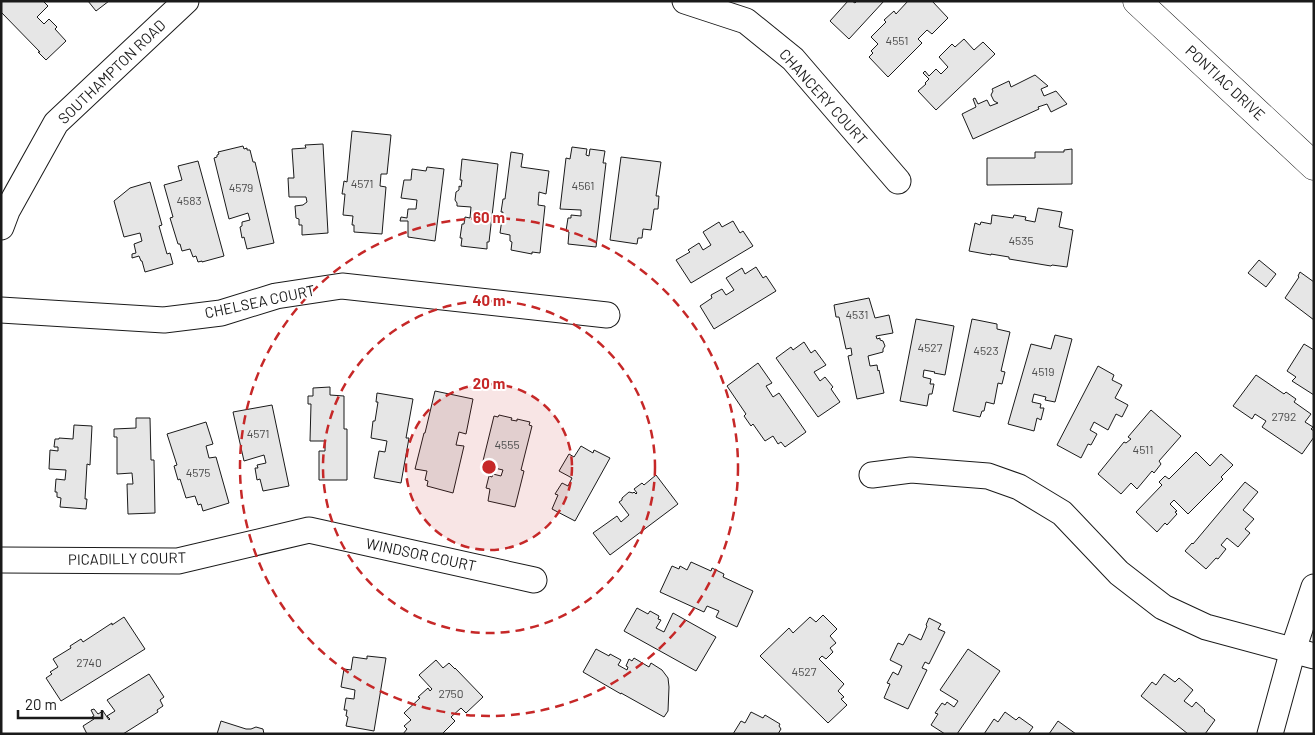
<svg xmlns="http://www.w3.org/2000/svg" width="1315" height="735" font-family="Barlow,sans-serif">
	<style>
		.building { fill: #e6e6e6; stroke: #1a1a1a }
		.lines { fill: none; stroke-linecap: round; stroke-linejoin: round }
		.minor-casing { stroke: #1a1a1a; stroke-width: 27 }
		.secondary-casing { stroke: #1a1a1a; stroke-width: 29 }
		.minor { stroke: #fff; stroke-width: 25 }
		.secondary { stroke: #fff; stroke-width: 28 }
		.ring { fill: none; stroke: #c62828; stroke-width: 2.5; stroke-dasharray: 9 6 }
		.labels { text-anchor: middle; stroke-width: 4; stroke-linejoin: round; paint-order: stroke }
		.number-label { font-size: 12px; fill: #4d4d4d }
		.street-label { font-size: 15px; fill: #1a1a1a; stroke: #fff }
		.centre { fill: #c62828; stroke: #fff; stroke-width: 2.5 }
		.ring-label { font-size: 15px; text-anchor: middle; font-weight: bold; fill: #c62828; stroke: #fff; stroke-width: 4; stroke-linejoin: round; paint-order: stroke }
	</style>
	<rect width="100%" height="100%" fill="#fff"/>
	<g class="building">
		<polygon points="3,1 43,1 48,6 37,17 44,24 49,19 57,27 55,29 66,41 46,60 38,52 40,52 1,12 1,3"/>
		<polygon points="88,1 109,1 96,11"/>
		<polygon points="848,1 852,1 855,3 857,1 884,1 849,39 830,21"/>
		<polygon points="908,1 932,1 948,18 932,34 927,30 918,39 922,43 888,77 869,57 873,53 871,51 878,44 871,37 886,22 884,20 894,11 896,14"/>
		<polygon points="964,39 974,50 983,42 995,54 936,110 918,91 926,84 925,83 929,79 923,73 925,71 929,76 936,69 941,74 948,67 939,57 952,44 955,47"/>
		<polygon points="1035,75 1048,86 1041,89 1044,96 1056,91 1067,104 1051,112 1047,104 1038,107 1039,109 973,139 962,114 976,107 973,99 975,98 978,104 987,100 990,106 998,103 994,101 991,95 993,91 992,89 1009,81 1011,87"/>
		<polygon points="352,131 391,135 387,174 381,174 380,186 386,187 382,234 354,232 354,225 352,225 353,216 343,215 345,194 342,194 344,181 347,182"/>
		<polygon points="323,144 328,233 302,235 302,225 299,225 299,219 296,218 295,206 303,205 307,202 306,197 289,197 288,178 294,178 292,149 306,148 305,145"/>
		<polygon points="243,146 244,149 247,148 247,150 250,150 253,162 255,162 274,243 247,249 244,237 242,238 240,227 242,226 242,222 250,220 248,213 229,219 214,158 217,157 217,155 219,154 218,152"/>
		<polygon points="572,147 587,149 586,155 589,156 590,149 605,151 603,163 606,163 596,247 568,244 569,232 566,231 568,218 571,218 571,215 581,216 581,210 560,209 566,158 570,159"/>
		<polygon points="1072,149 1072,184 987,185 987,158 1035,158 1035,152 1064,152 1064,150"/>
		<polygon points="511,152 523,154 521,167 549,171 546,194 539,192 538,205 545,206 540,253 532,252 532,254 511,250 512,242 510,241 510,235 500,233 503,212 501,212 503,199 505,199"/>
		<polygon points="621,157 661,162 656,196 659,196 658,209 654,209 651,230 643,229 642,238 638,238 637,244 610,240"/>
		<polygon points="462,159 498,164 489,242 487,242 487,249 461,246 462,238 460,238 462,224 464,224 465,217 470,218 471,207 457,206 457,203 455,200 456,192 459,190 459,186 461,187 462,180 460,180"/>
		<polygon points="198,161 224,256 202,262 202,261 198,262 196,256 193,257 190,249 182,251 180,244 178,244 170,218 173,217 164,185 182,180 178,166"/>
		<polygon points="427,167 444,169 435,241 408,237 408,221 400,221 401,217 407,218 408,209 416,209 417,200 401,198 404,180 411,180 412,169 426,171"/>
		<polygon points="150,182 162,225 159,226 167,254 170,253 173,264 145,272 142,261 141,261 139,256 132,258 132,254 136,253 134,244 142,241 140,233 124,237 114,201 130,188"/>
		<polygon points="1038,208 1062,212 1059,227 1073,230 1067,267 1052,265 1051,266 1009,259 1009,257 991,254 991,255 969,251 975,223 980,225 981,222 991,224 992,215 1013,218 1014,215 1026,217 1025,220 1035,222"/>
		<polygon points="733,221 740,233 743,231 753,246 691,283 676,260 690,252 688,250 699,243 703,250 711,245 703,232 719,222 722,227"/>
		<polygon points="1259,260 1276,274 1266,287 1248,273"/>
		<polygon points="756,267 763,278 766,276 776,291 714,329 700,306 712,298 711,295 722,289 726,295 734,290 726,278 742,268 745,274"/>
		<polygon points="1300,272 1314,282 1314,320 1285,298 1299,277 1298,276"/>
		<polygon points="869,298 875,318 889,315 893,333 876,336 877,339 880,338 880,340 883,341 885,346 883,349 883,352 868,356 870,366 877,365 878,371 879,370 884,393 857,399 848,356 852,355 851,348 846,349 839,317 836,317 834,305"/>
		<polygon points="916,319 954,326 945,375 934,373 935,372 924,370 923,377 931,379 930,384 934,384 932,394 929,394 927,406 900,401"/>
		<polygon points="972,319 997,324 997,329 1010,332 1001,371 1005,372 1002,384 998,383 994,404 986,402 984,411 982,411 980,417 953,411"/>
		<polygon points="1055,335 1072,339 1055,402 1045,400 1046,397 1034,394 1032,402 1041,404 1040,408 1044,408 1041,420 1037,418 1034,431 1008,424 1031,344 1051,349"/>
		<polygon points="804,342 811,353 815,350 826,365 814,372 820,381 825,377 833,387 831,389 840,402 818,417 776,358 791,347 793,350"/>
		<polygon points="1304,344 1314,350 1314,395 1292,381 1296,377 1287,371"/>
		<polygon points="758,363 772,383 766,386 773,397 779,393 806,432 785,447 781,442 778,444 773,436 765,441 753,424 751,426 744,416 746,414 727,386"/>
		<polygon points="1098,366 1114,375 1112,380 1122,385 1115,398 1128,405 1122,417 1116,414 1108,430 1094,422 1090,430 1097,434 1091,445 1088,444 1081,458 1057,445"/>
		<polygon points="1256,375 1284,394 1286,392 1296,399 1294,402 1311,414 1305,422 1313,427 1311,429 1314,431 1314,437 1302,454 1262,427 1266,421 1255,414 1252,419 1233,406"/>
		<polygon points="330,387 330,395 344,396 344,429 347,429 347,480 319,480 319,451 325,451 325,441 310,441 311,404 308,404 308,396 313,396 313,388"/>
		<polygon points="435,391 473,399 466,434 459,432 456,445 464,446 453,493 427,486 428,481 425,480 427,471 415,469 424,433 425,433"/>
		<polygon points="377,393 413,399 406,438 409,438 401,483 374,478 379,451 385,452 387,441 371,438 373,421 375,421 378,402 376,402"/>
		<polygon points="272,405 289,486 263,491 260,479 257,480 255,468 258,468 257,465 266,463 264,455 244,461 233,412"/>
		<polygon points="1151,410 1181,436 1159,461 1161,464 1154,473 1152,471 1137,489 1131,483 1121,494 1098,474 1124,442 1126,443 1131,439 1128,437"/>
		<polygon points="499,415 512,418 511,420 517,421 517,419 530,422 529,425 532,426 521,470 524,471 515,507 488,501 490,489 486,488 489,476 492,477 493,474 501,476 503,470 482,465 494,416 498,417"/>
		<polygon points="136,418 150,418 151,460 154,460 155,513 128,514 127,484 133,484 132,473 117,474 117,437 114,437 114,429 136,428"/>
		<polygon points="206,422 213,444 206,446 209,458 216,457 229,503 203,511 201,504 198,505 195,496 186,498 180,479 178,480 174,466 177,465 167,434"/>
		<polygon points="74,425 92,426 90,465 87,464 85,499 87,499 86,509 60,507 61,498 57,497 57,492 55,492 56,479 65,480 66,470 49,469 50,450 58,451 58,447 54,447 55,439 59,439 59,438 73,439"/>
		<polygon points="581,446 593,453 594,450 610,458 575,521 552,509 558,495 555,494 562,483 568,486 572,478 559,471 569,454 574,457"/>
		<polygon points="1196,452 1210,466 1221,454 1233,465 1221,477 1223,479 1188,514 1174,500 1170,504 1177,511 1175,512 1177,514 1167,525 1165,523 1157,532 1136,512 1162,485 1159,482 1165,476 1169,479"/>
		<polygon points="656,475 678,504 610,555 593,533 617,516 621,522 629,515 619,502 622,500 622,498 629,492 633,493 634,492 636,494 637,493 634,489 642,483 644,485"/>
		<polygon points="1245,482 1258,492 1243,510 1254,519 1245,529 1250,533 1238,547 1227,538 1221,545 1226,549 1218,559 1216,558 1206,569 1185,551 1192,543 1193,544"/>
		<polygon points="691,562 711,571 712,568 724,574 723,577 753,591 737,627 716,617 719,611 707,606 704,612 660,592 672,566 679,569 680,566 687,570"/>
		<polygon points="637,608 648,614 650,611 659,616 658,619 661,620 656,628 664,632 673,613 716,637 696,671 624,631"/>
		<polygon points="823,615 837,629 830,636 836,643 830,648 833,652 826,659 822,656 819,659 844,684 838,691 844,697 841,699 847,705 828,723 760,656 789,628 793,633 810,617 816,622"/>
		<polygon points="124,617 145,649 61,701 46,678 52,674 50,672 58,667 53,659 71,648 70,646 81,639 83,642 112,623 112,625"/>
		<polygon points="929,618 941,624 938,629 945,632 929,664 925,662 922,668 927,670 908,709 884,698 890,684 887,683 893,672 898,675 902,666 890,660 898,643 903,645 909,634 921,640 927,626 926,625"/>
		<polygon points="596,649 609,656 610,654 621,660 618,665 627,670 628,667 626,666 629,659 632,661 634,658 649,667 651,663 662,670 668,678 669,687 668,711 664,717 621,693 621,694 583,672"/>
		<polygon points="968,649 1000,671 957,734 945,734 931,725 938,714 935,713 942,703 945,705 947,702 954,707 958,701 940,690"/>
		<polygon points="367,656 386,658 374,731 346,726 348,717 346,716 347,710 344,710 346,698 354,699 355,690 341,687 344,669 351,670 353,657 367,659"/>
		<polygon points="436,660 443,668 449,663 455,669 455,668 483,697 466,713 461,708 451,717 455,721 442,734 403,734 407,729 404,726 411,720 404,713 420,698 418,697 428,688 430,691 432,689 419,675"/>
		<polygon points="149,674 164,697 160,700 163,706 157,710 158,712 123,734 87,734 83,726 94,719 92,717 94,716 91,710 94,709 98,714 103,711 109,720 110,719 107,716 115,711 107,700"/>
		<polygon points="1164,674 1175,682 1179,678 1193,690 1184,701 1192,707 1196,702 1205,710 1204,711 1215,720 1205,734 1188,734 1141,696 1152,682 1156,685"/>
		<polygon points="751,712 763,718 765,715 780,724 779,726 781,729 778,734 733,734 741,721 745,723"/>
		<polygon points="1005,712 1016,720 1019,717 1033,727 1028,734 984,734 994,719 998,722"/>
		<polygon points="221,721 246,729 251,729 256,727 263,729 264,734 217,734"/>
		<polygon points="1058,721 1076,734 1049,734"/>
	</g>
	<g class="lines">
		<defs>
			<g id="minor">
				<polyline points="685,1 746,21 793,59 898,181"/>
				<polyline points="1,227 7,211 56,123 186,1"/>
				<polyline points="1,310 164,320 221,313 276,296 342,286 607,315"/>
				<polyline points="872,475 911,470 988,476 1019,487 1062,513 1119,573 1163,607 1206,627 1314,656"/>
				<polyline points="1,560 178,561 309,530 534,580"/>
				<polyline points="1270,734 1293,650 1314,587"/>
			</g>
			<polyline id="secondary" points="1137,1 1314,166"/>
		</defs>
		<use href="#minor" class="minor-casing"/>
		<use href="#secondary" class="secondary-casing"/>
		<use href="#minor" class="minor"/>
		<use href="#secondary" class="secondary"/>
	</g>
	<circle cx="489" cy="467" r="83" fill="#c62828" fill-opacity=".12"/>
	<g class="ring">
		<circle cx="489" cy="467" r="83"/>
		<circle cx="489" cy="467" r="166"/>
		<circle cx="489" cy="467" r="249"/>
	</g>
	<g class="labels">
		<g class="number-label">
			<text x="897" y="45">4551</text>
			<text x="362" y="188">4571</text>
			<text x="583" y="190">4561</text>
			<text x="241" y="192">4579</text>
			<text x="189" y="205">4583</text>
			<text x="1021" y="245">4535</text>
			<text x="857" y="319">4531</text>
			<text x="930" y="352">4527</text>
			<text x="986" y="355">4523</text>
			<text x="1043" y="376">4519</text>
			<text x="1284" y="421">2792</text>
			<text x="258" y="438">4571</text>
			<text x="507" y="449">4555</text>
			<text x="1143" y="454">4511</text>
			<text x="198" y="477">4575</text>
			<text x="89" y="667">2740</text>
			<text x="804" y="676">4527</text>
			<text x="451" y="698">2750</text>
		</g>
		<g class="street-label">
			<text transform="translate(112 72) rotate(-44)" y="5">SOUTHAMPTON ROAD</text>
			<text transform="translate(1225 83) rotate(43)" y="5">PONTIAC DRIVE</text>
			<text transform="translate(823 97) rotate(48)" y="5">CHANCERY COURT</text>
			<text transform="translate(260 302) rotate(-12)" y="5">CHELSEA COURT</text>
			<text transform="translate(421 555) rotate(12)" y="5">WINDSOR COURT</text>
			<text transform="translate(127 559) rotate(-1)" y="5">PICADILLY COURT</text>
		</g>
	</g>
	<circle cx="489" cy="467" r="8" class="centre"/>
	<g class="ring-label">
		<text x="489" y="223">60 m</text>
		<text x="489" y="306">40 m</text>
		<text x="489" y="389">20 m</text>
	</g>
	<rect width="1315" height="735" fill="none" stroke="#1a1a1a" stroke-width="5"/>
	<path d="M18 710v8h84v-8" fill="none" stroke="#1a1a1a" stroke-width="2.5"/>
	<text x="25" y="710" font-size="15" fill="#1a1a1a" stroke="#ffffff" stroke-width="4" paint-order="stroke">20 m</text>
</svg>
